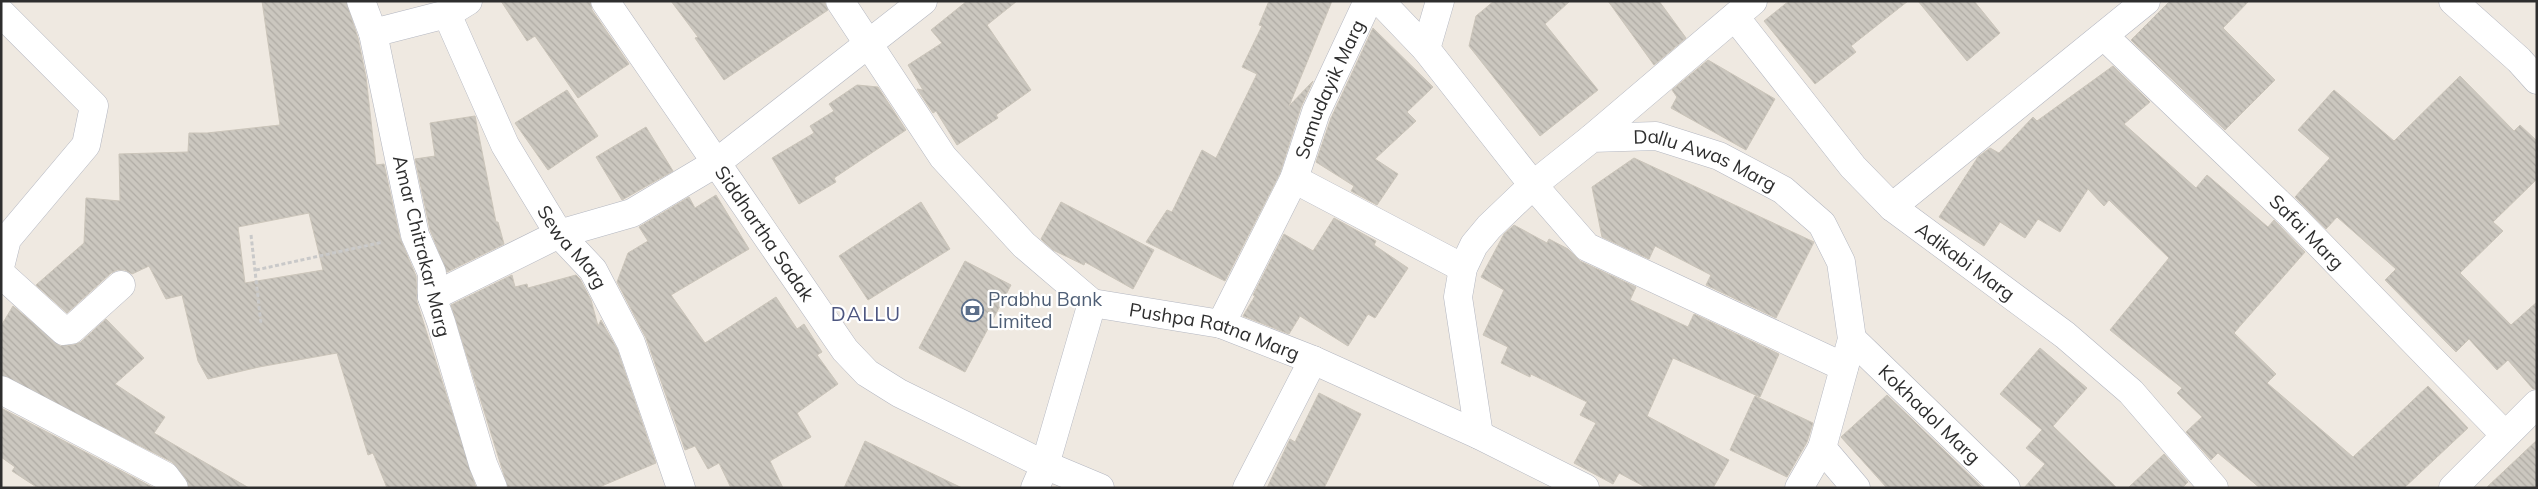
<svg xmlns="http://www.w3.org/2000/svg" width="2538" height="489" font-family="Mulish,sans-serif">
	<style>
		.building { fill: url(#building-back-hatch); stroke: #cbc5ba; fill-rule: evenodd }
		.lines { fill: none; stroke-linecap: round; stroke-linejoin: round }
		.minor-casing { stroke: #b4b7c1; stroke-width: 29 }
		.path { stroke: #c9c9c9; stroke-width: 3; stroke-dasharray: 4 2.5; stroke-linecap: butt }
		.minor { stroke: #fff; stroke-width: 28 }
		.labels { text-anchor: middle; stroke-width: 4.5; stroke-linejoin: round; paint-order: stroke }
		.street-label { font-size: 19px; fill: #2e2e2e; stroke: #fff }
		.service-label { font-size: 19px; fill: #4e5e75; stroke: #fff; text-anchor: start }
		.neighbourhood-label { font-size: 20px; letter-spacing: 1px; fill: #4d5680; stroke: #fff }
	</style>
	<defs>
		<pattern id="building-back-hatch" width="6" height="6" patternUnits="userSpaceOnUse" patternTransform="scale(1.25)"><rect width="6" height="6" fill="#cbc7bf"/><path d="M-1 5l2 2M0 0l6 6M5-1l2 2" fill="none" stroke="#afaba4"/></pattern>
	</defs>
	<rect width="100%" height="100%" fill="#efe9e1"/>
	<g class="building">
		<path d="M262,1H346L358,38L366,77L376,165L384,164L400,238L416,276L417,302L476,488H387L373,453L368,455L337,353L259,367L208,379L198,361L182,295L166,299L149,266L132,274L125,270H117L111,273L67,313L36,285L84,243L86,198L120,201L119,154L188,152L189,133H207L280,125ZM309,213L323,270L245,283L238,227Z"/>
		<polygon points="501,1 590,1 592,10 629,64 578,98 535,36 527,41"/>
		<polygon points="671,1 824,1 828,10 724,80 695,38 698,37"/>
		<polygon points="967,1 1017,1 987,25 1031,90 996,115 998,118 957,145 936,111 933,113 917,89 923,90 908,65 942,43 931,30"/>
		<polygon points="1269,1 1332,1 1289,106 1313,81 1301,107 1280,173 1225,281 1146,242 1167,210 1172,212 1202,150 1216,158 1257,74 1242,67 1262,26 1259,25"/>
		<polygon points="1494,1 1570,1 1545,24 1598,90 1540,136 1469,46 1476,16"/>
		<polygon points="1608,1 1659,1 1686,38 1654,65"/>
		<polygon points="1789,1 1908,1 1851,46 1856,52 1815,84 1764,21"/>
		<polygon points="1918,1 1974,1 2000,33 1967,61"/>
		<polygon points="2170,1 2249,1 2223,28 2275,80 2225,130 2131,40"/>
		<polygon points="1373,28 1433,87 1407,112 1416,121 1375,159 1398,174 1377,205 1351,191 1354,186 1316,162 1331,118"/>
		<polygon points="1708,60 1775,99 1746,150 1671,108 1677,97 1672,90"/>
		<polygon points="2113,66 2150,102 2124,124 2196,188 2207,175 2268,227 2274,220 2305,252 2234,333 2276,374 2267,383 2353,457 2428,386 2468,428 2404,488 2260,488 2218,453 2211,460 2186,432 2202,417 2177,393 2182,388 2110,330 2169,258 2109,200 2104,206 2088,189 2060,232 2038,219 2025,238 2000,222 1984,246 1939,217 1978,157 1990,148 1999,153 2033,117 2037,121"/>
		<polygon points="2460,76 2514,131 2520,125 2537,141 2537,179 2493,222 2503,231 2460,273 2511,325 2537,302 2537,389 2533,389 2508,360 2497,370 2469,339 2456,352 2385,280 2396,269 2337,217 2326,229 2295,197 2330,158 2298,130 2334,90 2394,141"/>
		<polygon points="857,85 878,87 906,130 834,178 836,182 799,204 772,158 814,133 810,126 834,111 829,104"/>
		<polygon points="567,90 598,136 548,170 515,123"/>
		<polygon points="475,116 496,222 498,222 504,244 447,272 430,230 415,159 435,156 430,123"/>
		<polygon points="646,127 673,171 622,200 596,157"/>
		<polygon points="1634,158 1814,242 1776,318 1706,285 1711,275 1655,246 1649,259 1602,237 1592,187"/>
		<polygon points="716,195 749,249 671,295 705,343 776,297 797,329 804,324 822,352 817,355 838,384 797,413 811,437 770,461 783,488 731,488 719,463 708,469 695,446 685,450 646,338 617,282 628,253 648,241 639,227 689,197 695,208"/>
		<polygon points="921,202 950,249 868,300 839,256"/>
		<polygon points="1061,202 1154,250 1133,289 1085,262 1084,265 1053,250 1041,239"/>
		<polygon points="1334,218 1376,241 1374,245 1408,268 1375,318 1368,314 1348,346 1300,316 1289,334 1243,316 1255,296 1253,295 1284,234 1313,251"/>
		<polygon points="1514,225 1547,243 1549,239 1568,249 1580,261 1636,287 1630,300 1688,327 1694,314 1779,354 1760,397 1673,358 1647,416 1729,460 1713,488 1647,488 1619,473 1613,484 1574,463 1596,423 1580,415 1587,402 1531,374 1530,377 1501,363 1508,347 1483,335 1504,290 1481,277 1504,234"/>
		<polygon points="965,261 1011,285 965,372 919,348"/>
		<polygon points="512,275 515,287 527,284 528,288 576,275 580,279 591,300 598,326 601,320 617,349 656,463 597,488 508,488 451,305"/>
		<polygon points="13,306 60,346 73,345 81,342 106,319 144,358 115,384 165,417 154,433 249,488 189,488 186,479 172,462 1,375 1,326"/>
		<polygon points="2040,348 2087,388 2053,426 2117,488 2024,488 2045,464 2026,448 2042,430 2000,394"/>
		<polygon points="1319,393 1361,414 1324,488 1267,488 1290,439 1295,442"/>
		<polygon points="1887,395 1983,488 1887,488 1841,437"/>
		<polygon points="1755,396 1813,423 1807,442 1787,477 1730,450"/>
		<polygon points="1,408 154,488 38,488 12,471 15,467 1,457"/>
		<polygon points="2537,440 2537,488 2486,488"/>
		<polygon points="865,441 962,488 844,488"/>
		<polygon points="2164,454 2188,482 2182,488 2128,488"/>
	</g>
	<g class="lines">
		<defs>
			<g id="minor">
				<polyline points="361,1 373,33 415,235 432,273 432,297 441,322 483,464 493,488"/>
				<path id="s1" d="M605,1L845,350L867,373L899,393L1045,465L1100,488"/>
				<path id="s2" d="M840,1L943,157L1024,245L1092,303L1221,324L1313,360L1479,435L1585,488"/>
				<polyline points="1380,1 1426,49"/>
				<path id="s3" d="M1440,1L1426,49L1533,185L1592,138L1656,136L1719,156L1783,190L1822,224L1841,262L1852,339L1822,448L1799,488"/>
				<polyline points="2453,1 2519,60 2537,80"/>
				<polyline points="1,13 94,106 86,145 7,239 1,263"/>
				<path id="s4" d="M447,14L505,145L559,234L593,270L631,343L681,488"/>
				<path id="s5" d="M1735,17L1853,167L1892,207L2065,335L2131,392L2214,488"/>
				<polyline points="373,33 447,14 468,1"/>
				<path id="s6" d="M2104,36L2292,216L2505,435"/>
				<polyline points="1592,138 1753,1"/>
				<polyline points="1294,179 1463,268"/>
				<polyline points="1892,207 2146,1"/>
				<polyline points="1,274 64,331 71,330 121,285"/>
				<polyline points="432,297 559,234 632,213 716,163 923,1"/>
				<path id="s7" d="M1221,324L1294,179L1316,112L1368,1"/>
				<path id="s8" d="M1852,339L2006,488"/>
				<polyline points="1,390 165,476 174,488"/>
				<polyline points="1479,435 1458,297 1463,268 1474,245 1489,227 1533,185 1587,247 1844,367"/>
				<polyline points="1822,448 1856,488"/>
				<polyline points="1035,488 1045,465 1092,303"/>
				<polyline points="1247,488 1313,360"/>
				<polyline points="2453,488 2537,404"/>
			</g>
		</defs>
		<use href="#minor" class="minor-casing"/>
		<g class="path">
			<polyline points="251,235 261,324"/>
			<polyline points="256,270 383,242"/>
		</g>
		<use href="#minor" class="minor"/>
	</g>
	<defs>
		<symbol id="bank-ring" viewBox="-11 -11 22 22"><circle r="9.5" fill="#fff" stroke="#5c6f8a" stroke-width="1.5"/><path d="M-6-4H6V4H-6ZM0-2.3a2.3 2.3 0 1 0 0 4.6a2.3 2.3 0 1 0 0-4.6Z" fill="#5c6f8a"/></symbol>
	</defs>
	<g fill-rule="evenodd">
		<use href="#bank-ring" x="960" y="298" width="25" height="25"/>
	</g>
	<g class="labels">
		<g class="street-label">
			<text dy="7" stroke="none"><textPath href="#s7" startOffset="259">Samudayik Marg</textPath></text>
			<text dy="7" stroke="none"><textPath href="#s3" startOffset="416">Dallu Awas Marg</textPath></text>
			<text dy="7" stroke="none"><textPath href="#s6" startOffset="282">Safai Marg</textPath></text>
			<text dy="7" stroke="none"><textPath href="#s1" startOffset="282">Siddhartha Sadak</textPath></text>
			<text transform="translate(422 246) rotate(76)" y="7">Amar Chitrakar Marg</text>
			<text dy="7" stroke="none"><textPath href="#s4" startOffset="266">Sewa Marg</textPath></text>
			<text dy="7" stroke="none"><textPath href="#s5" startOffset="338">Adikabi Marg</textPath></text>
			<text dy="7" stroke="none"><textPath href="#s2" startOffset="522">Pushpa Ratna Marg</textPath></text>
			<text dy="7" stroke="none"><textPath href="#s8" startOffset="108">Kokhadol Marg</textPath></text>
		</g>
		<g class="service-label">
			<text x="988" y="306">Prabhu Bank<tspan x="988" dy="22">Limited</tspan></text>
		</g>
		<g class="neighbourhood-label">
			<text x="866" y="321">DALLU</text>
		</g>
	</g>
	<rect width="2538" height="489" fill="none" stroke="#2e2e2e" stroke-width="5"/>
</svg>
